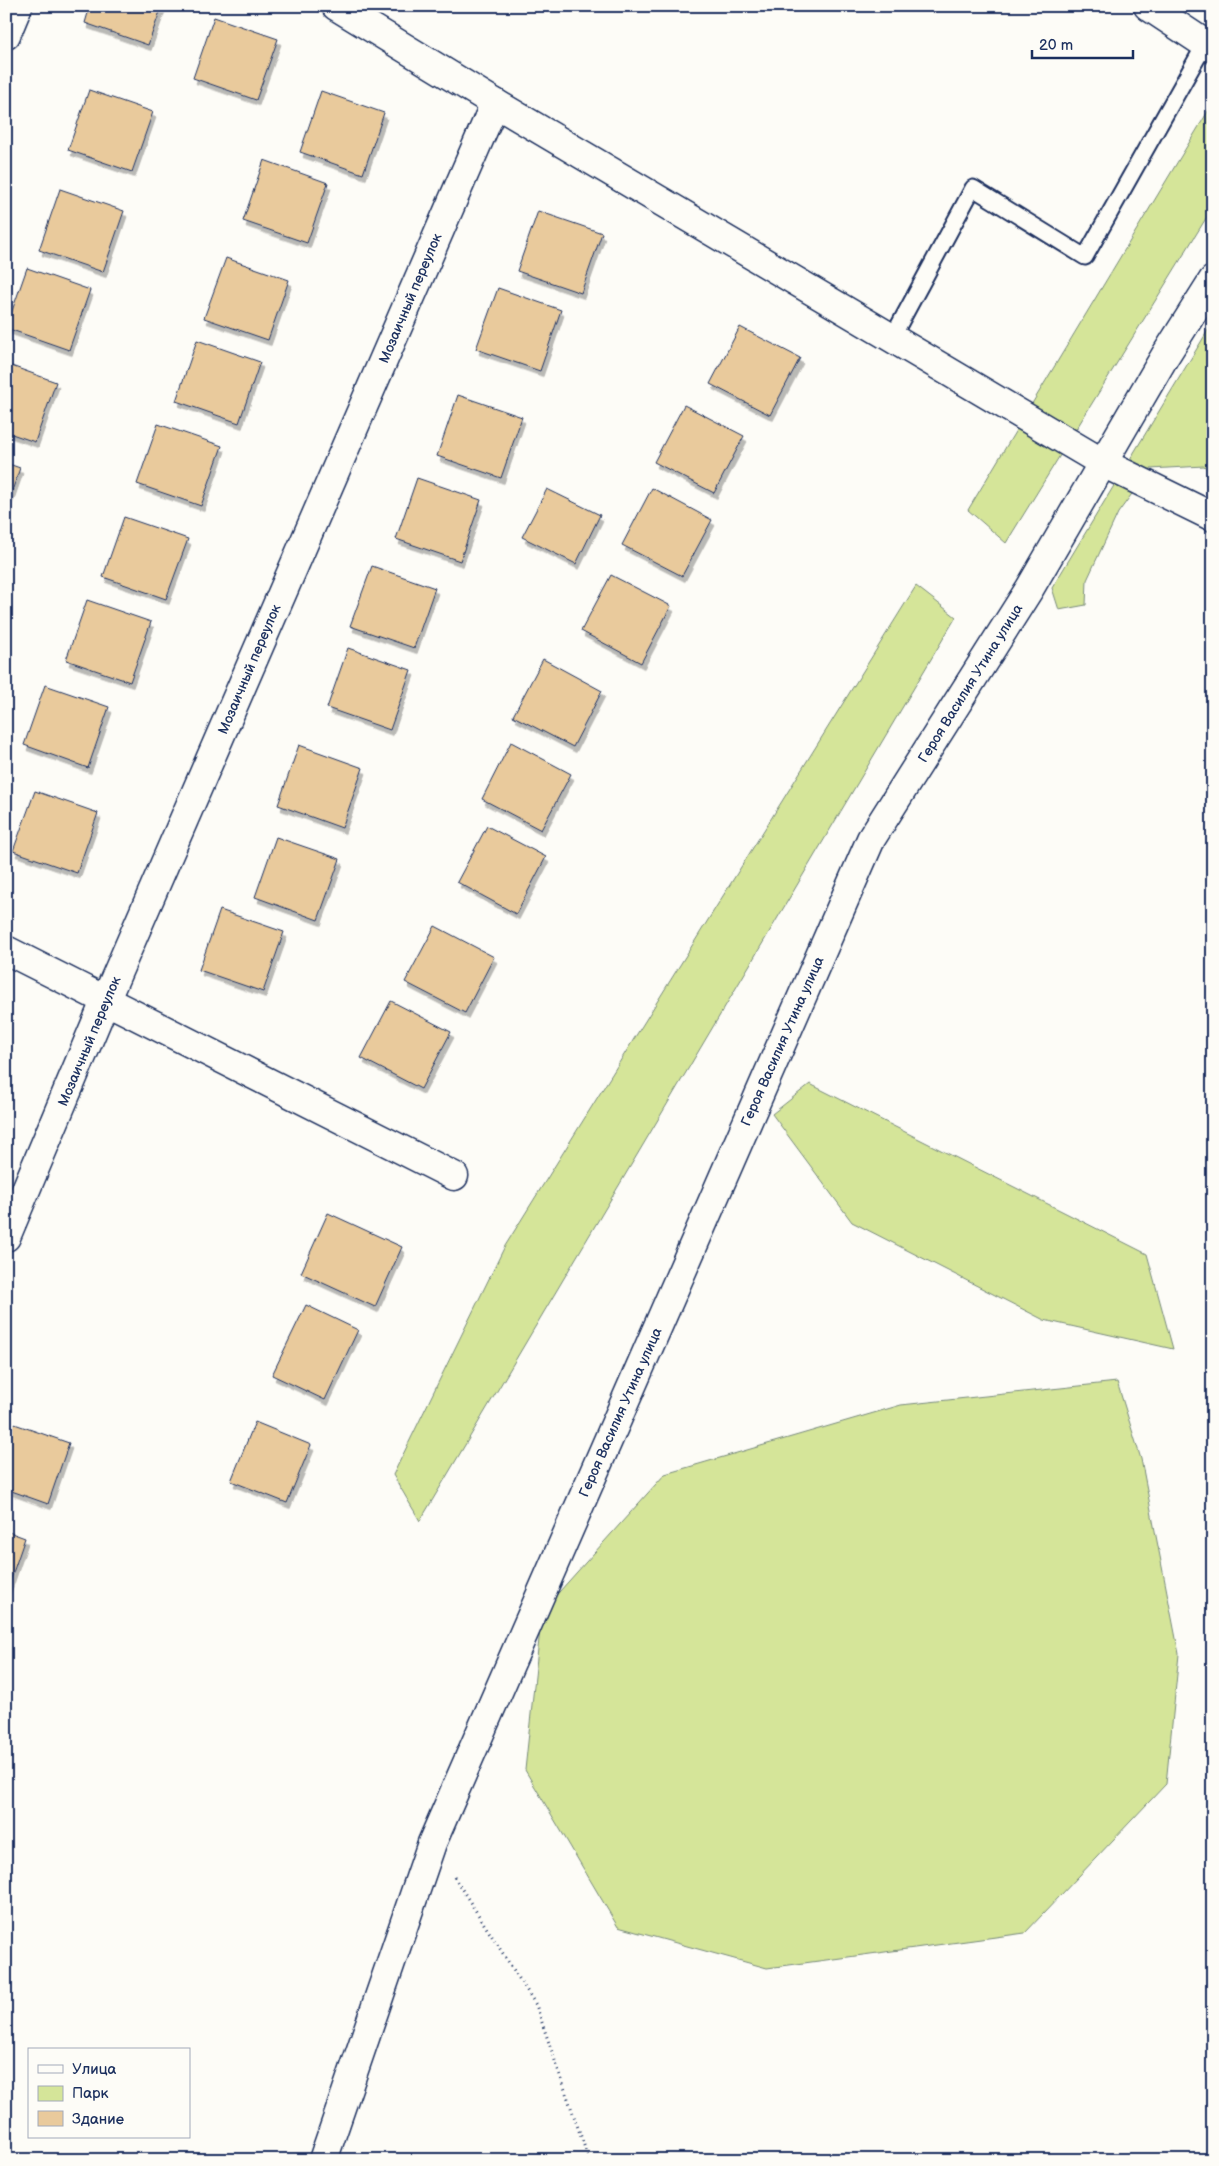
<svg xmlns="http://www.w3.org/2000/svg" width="1219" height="2166" font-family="'Balsamiq Sans',sans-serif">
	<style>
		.green { fill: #d5e599; stroke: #788a7c }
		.building { fill: #e9ca9c; stroke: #1b2f5e; filter: url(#shadow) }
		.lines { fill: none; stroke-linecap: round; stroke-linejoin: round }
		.lane-casing { stroke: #1b2f5e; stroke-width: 19 }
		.street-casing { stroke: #1b2f5e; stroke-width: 31 }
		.path { stroke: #1b2f5e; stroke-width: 3; stroke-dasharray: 1 4; stroke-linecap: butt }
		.lane { stroke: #fdfcf7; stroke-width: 15 }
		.street { stroke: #fdfcf7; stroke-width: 28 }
		.labels { text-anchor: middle; stroke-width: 5; stroke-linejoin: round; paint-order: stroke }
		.street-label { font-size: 14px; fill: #1b2f5e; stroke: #fdfcf7 }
	</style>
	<defs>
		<filter id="shadow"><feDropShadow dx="3" dy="5.5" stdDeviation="0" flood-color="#0004"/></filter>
	</defs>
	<rect width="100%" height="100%" fill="#fdfcf7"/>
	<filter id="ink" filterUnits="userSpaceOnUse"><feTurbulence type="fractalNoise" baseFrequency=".02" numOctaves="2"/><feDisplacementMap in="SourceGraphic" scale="10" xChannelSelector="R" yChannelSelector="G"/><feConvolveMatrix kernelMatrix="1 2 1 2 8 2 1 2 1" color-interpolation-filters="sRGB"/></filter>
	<g filter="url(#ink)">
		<g class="green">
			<polygon points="1213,103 1213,207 1006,543 968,510"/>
			<polygon points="1213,322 1213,474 1204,466 1150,469 1118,513 1087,580 1086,605 1059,610 1052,588"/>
			<polygon points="916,586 956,617 420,1521 393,1475 505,1246"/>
			<polygon points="810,1084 1147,1254 1173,1349 1044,1320 852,1222 772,1114"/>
			<polygon points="1117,1382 1141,1459 1179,1654 1166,1784 1025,1933 767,1968 618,1927 525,1770 542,1611 665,1474 901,1405"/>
		</g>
		<g class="building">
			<polygon points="90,6 162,6 148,45 85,23"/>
			<polygon points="214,17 278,39 256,100 193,78"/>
			<polygon points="89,90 153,112 132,172 68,150"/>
			<polygon points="321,91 384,113 363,174 300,152"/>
			<polygon points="264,160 328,183 307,243 243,221"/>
			<polygon points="60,189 124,211 103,272 39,250"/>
			<polygon points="538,211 602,233 581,293 517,271"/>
			<polygon points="226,258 289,280 268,340 204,318"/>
			<polygon points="27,268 90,290 69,350 6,328"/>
			<polygon points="498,288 561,310 540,371 476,349"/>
			<polygon points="740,327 800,358 770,415 710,384"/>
			<polygon points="197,340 260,362 239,423 176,401"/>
			<polygon points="6,364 56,382 35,442 6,432"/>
			<polygon points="458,395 522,417 501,478 437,456"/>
			<polygon points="684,405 744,436 714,493 654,462"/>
			<polygon points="158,424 222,446 201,506 137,484"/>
			<polygon points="6,463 20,468 6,508"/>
			<polygon points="417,478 481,500 460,561 396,539"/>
			<polygon points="652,488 712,520 682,576 622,545"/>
			<polygon points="547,489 600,515 576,564 522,537"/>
			<polygon points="124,517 188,539 166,599 103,577"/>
			<polygon points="372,566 435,588 414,648 350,626"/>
			<polygon points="611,575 671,606 641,663 581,631"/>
			<polygon points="87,600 151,622 130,682 66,660"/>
			<polygon points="348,648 411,670 390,730 327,708"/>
			<polygon points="543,659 602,691 573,747 513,716"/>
			<polygon points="45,685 109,707 88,768 24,745"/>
			<polygon points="511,742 571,774 541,830 482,799"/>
			<polygon points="299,745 363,768 342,828 278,805"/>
			<polygon points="35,791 98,813 77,873 13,851"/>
			<polygon points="487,826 546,857 516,914 457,882"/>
			<polygon points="276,837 340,859 318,920 255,897"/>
			<polygon points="220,910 284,932 263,992 199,970"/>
			<polygon points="435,926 494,957 465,1013 405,982"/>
			<polygon points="391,1001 451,1032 421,1089 361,1058"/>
			<polygon points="328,1213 402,1247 375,1307 301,1273"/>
			<polygon points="306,1305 358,1330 325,1400 272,1375"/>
			<polygon points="6,1421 69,1443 48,1504 6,1489"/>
			<polygon points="255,1422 311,1445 287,1503 231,1481"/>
			<polygon points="6,1531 25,1538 6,1593"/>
		</g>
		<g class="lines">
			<defs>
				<polyline id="lane" points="892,338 973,188 1085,257 1205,44"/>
				<g id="street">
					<polyline points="336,6 495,103 1103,463 1213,517"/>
					<polyline points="1148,6 1213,49"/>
					<polyline points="6,35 18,6"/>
					<polyline points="6,950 454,1176"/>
					<polyline points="6,1237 106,999 495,103"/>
					<polyline points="323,2160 432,1843 871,839 1030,588 1165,356 1213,280"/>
				</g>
			</defs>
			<use href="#lane" class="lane-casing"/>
			<use href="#street" class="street-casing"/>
			<polyline class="path" points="454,1877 536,2005 589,2160"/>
			<use href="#lane" class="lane"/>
			<use href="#street" class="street"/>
		</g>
	</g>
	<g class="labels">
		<g class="street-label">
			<text transform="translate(410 298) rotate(-67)" y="5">Мозаичный переулок</text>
			<text transform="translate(249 669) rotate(-67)" y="5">Мозаичный переулок</text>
			<text transform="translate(970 683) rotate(-58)" y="5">Героя Василия Утина улица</text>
			<text transform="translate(89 1041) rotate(-67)" y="5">Мозаичный переулок</text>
			<text transform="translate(782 1041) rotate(-66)" y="5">Героя Василия Утина улица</text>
			<text transform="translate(620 1412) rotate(-66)" y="5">Героя Василия Утина улица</text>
		</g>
	</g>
	<rect width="1219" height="2166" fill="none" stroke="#fdfcf7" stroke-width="25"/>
	<rect x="12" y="12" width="1194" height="2141" fill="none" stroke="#1b2f5e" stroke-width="2" filter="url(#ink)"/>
	<rect x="28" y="2048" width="162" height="90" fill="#fdfcf7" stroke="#a3aaba"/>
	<rect x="38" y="2065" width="25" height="8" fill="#fdfcf7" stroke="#a3aaba"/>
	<text x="72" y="2074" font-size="15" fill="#1b2f5e">Улица</text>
	<rect x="38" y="2086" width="25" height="15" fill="#d5e599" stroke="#a3aaba"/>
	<text x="72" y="2098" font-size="15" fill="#1b2f5e">Парк</text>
	<rect x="38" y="2111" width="25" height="15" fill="#e9ca9c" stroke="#a3aaba"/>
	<text x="72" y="2124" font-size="15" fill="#1b2f5e">Здание</text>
	<path d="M1032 50v8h101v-8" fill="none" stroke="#1b2f5e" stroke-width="2.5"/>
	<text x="1039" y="50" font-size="15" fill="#1b2f5e" stroke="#fdfcf7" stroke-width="4" paint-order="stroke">20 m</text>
</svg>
